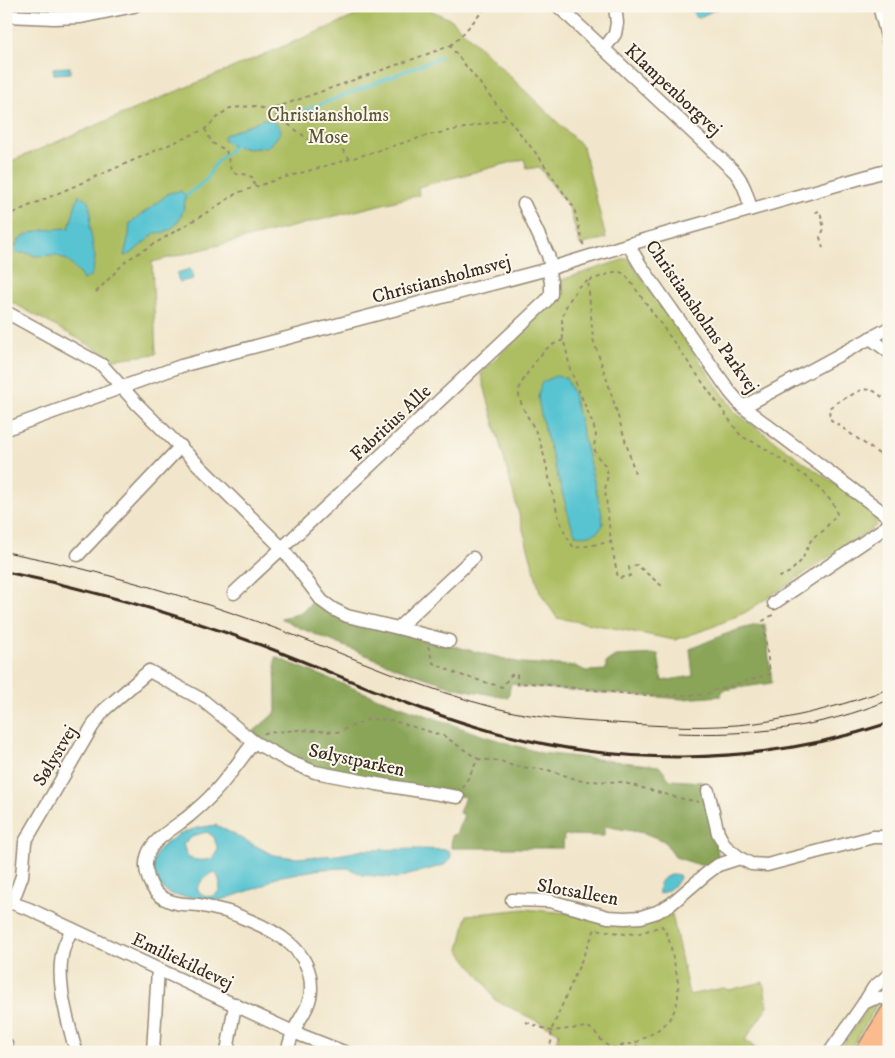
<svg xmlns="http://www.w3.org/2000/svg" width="895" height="1058" font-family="'IM FELL DW Pica',serif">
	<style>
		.green { fill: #adbe62; stroke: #747440 }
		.forest { fill: #8aa558; stroke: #62683b }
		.water { fill: #59c4d2; stroke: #4a7778; fill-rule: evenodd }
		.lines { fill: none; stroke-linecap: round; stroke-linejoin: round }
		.stream { stroke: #59c4d2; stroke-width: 3 }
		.minor-casing { stroke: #968874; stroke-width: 15 }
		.major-casing { stroke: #968874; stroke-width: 19 }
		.path { stroke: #968874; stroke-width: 2; stroke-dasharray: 4 4; stroke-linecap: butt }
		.minor { stroke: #fff; stroke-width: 12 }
		.major { stroke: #fbbb8c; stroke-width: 16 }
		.tram { stroke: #3b2a1e; stroke-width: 1 }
		.rail { stroke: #3b2a1e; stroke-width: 3 }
		.labels { text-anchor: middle; stroke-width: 4; stroke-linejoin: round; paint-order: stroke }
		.street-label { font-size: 19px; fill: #3b2a1e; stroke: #fbf7ec }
		.park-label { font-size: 19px; fill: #5d5632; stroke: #fbf7ec }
	</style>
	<rect width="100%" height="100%" fill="#fbf7ec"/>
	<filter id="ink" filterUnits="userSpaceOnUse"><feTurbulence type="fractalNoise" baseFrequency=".02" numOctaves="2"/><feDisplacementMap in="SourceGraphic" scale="10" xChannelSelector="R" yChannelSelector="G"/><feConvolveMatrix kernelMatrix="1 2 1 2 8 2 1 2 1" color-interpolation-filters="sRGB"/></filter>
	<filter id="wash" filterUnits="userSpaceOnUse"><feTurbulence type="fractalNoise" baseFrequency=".0096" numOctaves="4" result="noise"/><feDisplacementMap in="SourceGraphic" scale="20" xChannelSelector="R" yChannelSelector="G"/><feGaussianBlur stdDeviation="1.12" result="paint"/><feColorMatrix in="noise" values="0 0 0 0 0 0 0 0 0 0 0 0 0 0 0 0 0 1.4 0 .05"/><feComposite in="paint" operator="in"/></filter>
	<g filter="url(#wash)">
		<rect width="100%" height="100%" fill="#f1e6cb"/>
		<g class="green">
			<polygon points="379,6 421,6 452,20 583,147 606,238 580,245 569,207 539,167 527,169 524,159 418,187 419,195 152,262 156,354 115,359 6,299 6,162 9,162"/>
			<polygon points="628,258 736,413 876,514 876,526 746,612 710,628 675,640 608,627 557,618 540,592 481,374 554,299 555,282"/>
			<polygon points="525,909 567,913 620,926 638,925 672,914 689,995 723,988 729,990 763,982 768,1006 745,1040 760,1052 554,1052 559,1032 495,1000 487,986 459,950 467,915"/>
			<polygon points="879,1002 849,1052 838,1052 867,1009 872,1005"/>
		</g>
		<g class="forest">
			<path d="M316,600L397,632L521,663L575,666L586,671L606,670V662L615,656L658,654L662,681L693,676L690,649C714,639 738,627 765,624L772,683L723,690L721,696L683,699L517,686L516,684L511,683L508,698L456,688L400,669L300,628L281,618L298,614Z"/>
			<polygon points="275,657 378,698 484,736 541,753 659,766 670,780 703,782 709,817 719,858 703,866 675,857 664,841 644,833 604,826 604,836 564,835 563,848 451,848 452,835 456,834 464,815 459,813 465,797 315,769 290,759 253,732 276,712"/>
		</g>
		<g class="water">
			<polygon points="691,6 722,6 700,17 695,17"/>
			<polygon points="70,67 70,73 54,74 53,68"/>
			<path d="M263,119C272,120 278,122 281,131L275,140L267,147L249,149L233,146L223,139L225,135Z"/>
			<path d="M181,191L186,196C183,215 178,233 155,233L131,254L124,256L129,234L130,223L153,206L169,193Z"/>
			<path d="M79,195L88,200L91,212L90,228L95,258L93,270L90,277L83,280L79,273L67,260L56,255L35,256L28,253H16C16,250 15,247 16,245C22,229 55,229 69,228C73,217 74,206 79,195Z"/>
			<polygon points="190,269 193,273 193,279 180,282 178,279 177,273"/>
			<path d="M555,376L566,378L573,393L602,515C602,517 603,523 603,524C600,535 585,537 576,535L571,524L542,420L538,398L541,383Z"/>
			<path d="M216,825L273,855L296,858L338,855L364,850L418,849L448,850L451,855L450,860L444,865L398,878L363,875L348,868L321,869L276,877L263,886L221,900L178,896L168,893L160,886L155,875L153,863L156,855L160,848L179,834L197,828ZM207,832L214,837L218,850L212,859C202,861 196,861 187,857L183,844L195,835ZM211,873H216C228,893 209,905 197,889L202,880Z"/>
			<path d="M673,874L679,875L680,878C675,886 668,891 659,894C658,883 662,877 673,874Z"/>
		</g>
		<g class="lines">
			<g class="stream">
				<polyline points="286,118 441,57"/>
				<polyline points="229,152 229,149 237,145"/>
				<polyline points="186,196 206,180 215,164 225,154"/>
			</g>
		</g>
	</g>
	<g filter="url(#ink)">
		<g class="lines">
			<defs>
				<g id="minor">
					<path d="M558,6L735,172C744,183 747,195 751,209"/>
					<polyline points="879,6 889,44"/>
					<polyline points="6,16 54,18 81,17 134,6"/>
					<polyline points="604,49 615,34 617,23 615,6"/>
					<polyline points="524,204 548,255 551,268"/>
					<polyline points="630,244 632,251 641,266 730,392 743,407 889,517"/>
					<polyline points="6,312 102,365 137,404 282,548 322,601 333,609 347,616 398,628 473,558"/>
					<polyline points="870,338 889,352"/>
					<polyline points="743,407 889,328"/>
					<polyline points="6,429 181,366 548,269 630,244 889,170"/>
					<polyline points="78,555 181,446"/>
					<polyline points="234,593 546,301 551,294 551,282 548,269"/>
					<polyline points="774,603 889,525"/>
					<polyline points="398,628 449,641"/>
					<polyline points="254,742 290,762 315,772 377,784 458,797"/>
					<polyline points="708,791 718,833 725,846 740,858 751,864 767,865 873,837 889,837"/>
					<polyline points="512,900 550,901 608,917 625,918 641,917 657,912 671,904 706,874 718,865 740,858"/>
					<polyline points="6,903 12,903 29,909 293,1032 344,1052"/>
					<path d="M12,903L22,876L25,842L92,727L104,710L149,671L201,699L254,742C239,761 226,781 209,798C203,804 196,810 189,816C177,826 153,839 148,854C142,869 150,892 165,899C176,905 187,904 199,905C207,907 216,909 225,911C232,913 239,916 246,919C276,931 312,950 311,989C311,1005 301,1016 294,1030C291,1037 289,1045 287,1052"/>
					<path d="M72,929C69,935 66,941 64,947C54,978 68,1021 76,1052"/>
					<path d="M864,1003C872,999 880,995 889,1000"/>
					<polyline points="6,1044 8,1052"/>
					<polyline points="153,1052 158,969"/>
					<polyline points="227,1052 235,1004"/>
					<polyline points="830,1052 864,1003 874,987 889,975"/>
				</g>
				<g id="major">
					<polyline points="864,1052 889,1012"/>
					<polyline points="880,1052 889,1038"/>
				</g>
			</defs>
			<use href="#minor" class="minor-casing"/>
			<use href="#major" class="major-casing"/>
			<g class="path">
				<polyline points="450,46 461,36 487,6"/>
				<polyline points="269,110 312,142 321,144 336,142 350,159 429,135 509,119"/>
				<polyline points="205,129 212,143 226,150 231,170 236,174 243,174 252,177 255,186"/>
				<polyline points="815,212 820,211 824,229 820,237 824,252"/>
				<polyline points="6,216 205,129 220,115 230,108 254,106 269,110 450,46 539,157 574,208 584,247"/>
				<polyline points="588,281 579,286 567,304 562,319 563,340 566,349 570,369 594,427 596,435 594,446 596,455 605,465 608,474 605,490 611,542 618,578 630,576 629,567 637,565 663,587"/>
				<polyline points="96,292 127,260 211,210 237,193 276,180 350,159"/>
				<path d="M563,340C559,342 553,344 549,347C540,353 522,379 519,390C517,402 531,421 536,432C552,469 550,515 574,548L611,542"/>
				<polyline points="889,402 874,391 863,389 836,403 829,408 830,419 889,461"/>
				<polyline points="635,473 608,383 593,339 588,281 617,271 625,274 741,436 761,446 811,480 833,503 837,514 823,531 812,538 802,560 790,572 778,578"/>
				<polyline points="428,646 433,663 457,674 502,687 511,675 517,674 517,684 531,683 639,695 698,695 707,694 712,691 770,674 763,621 774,614"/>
				<polyline points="264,734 265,733 297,730 338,732 369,719 390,720 444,736 478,759"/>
				<polyline points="463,788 478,759 501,761 513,766 548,770 582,781 621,782 679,798 699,802"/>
				<path d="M526,1022L551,1031L587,1027C597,1030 599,1041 608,1046C616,1050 621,1045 628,1044C634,1043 642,1049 647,1052"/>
				<path d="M548,1052L552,1039L551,1031L595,929L625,934L640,933L662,926C669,936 671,947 673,958C678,978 683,1000 670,1018C662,1030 645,1037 633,1044"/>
			</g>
			<use href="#minor" class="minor"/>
			<use href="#major" class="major"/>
			<g class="tram">
				<path d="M6,552C99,570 191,597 280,630C353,657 424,690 500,709C537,718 575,721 614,723C661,726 709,729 756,723C801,717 846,704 889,689"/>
				<path d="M678,733C751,736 821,728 889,700"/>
			</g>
			<path class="rail" d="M6,572C92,590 176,614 258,644C331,671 402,705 477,727C611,768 756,767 889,723"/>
		</g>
	</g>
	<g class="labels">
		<g class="street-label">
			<text transform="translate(674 89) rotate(43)" y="7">Klampenborgvej</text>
			<text transform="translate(441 278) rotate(-15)" y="7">Christiansholmsvej</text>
			<text transform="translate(703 316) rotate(55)" y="7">Christiansholms Parkvej</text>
			<text transform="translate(390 422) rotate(-43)" y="7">Fabritius Alle</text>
			<text transform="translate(54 755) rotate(-59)" y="7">Sølystvej</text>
			<text transform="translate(357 759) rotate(12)" y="7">Sølystparken</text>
			<text transform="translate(578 891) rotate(10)" y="7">Slotsalleen</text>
			<text transform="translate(183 960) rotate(25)" y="7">Emiliekildevej</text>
		</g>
		<g class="park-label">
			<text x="328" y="121">Christiansholms<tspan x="328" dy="22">Mose</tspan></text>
		</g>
	</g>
	<rect width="895" height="1058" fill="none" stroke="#fbf7ec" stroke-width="25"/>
</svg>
